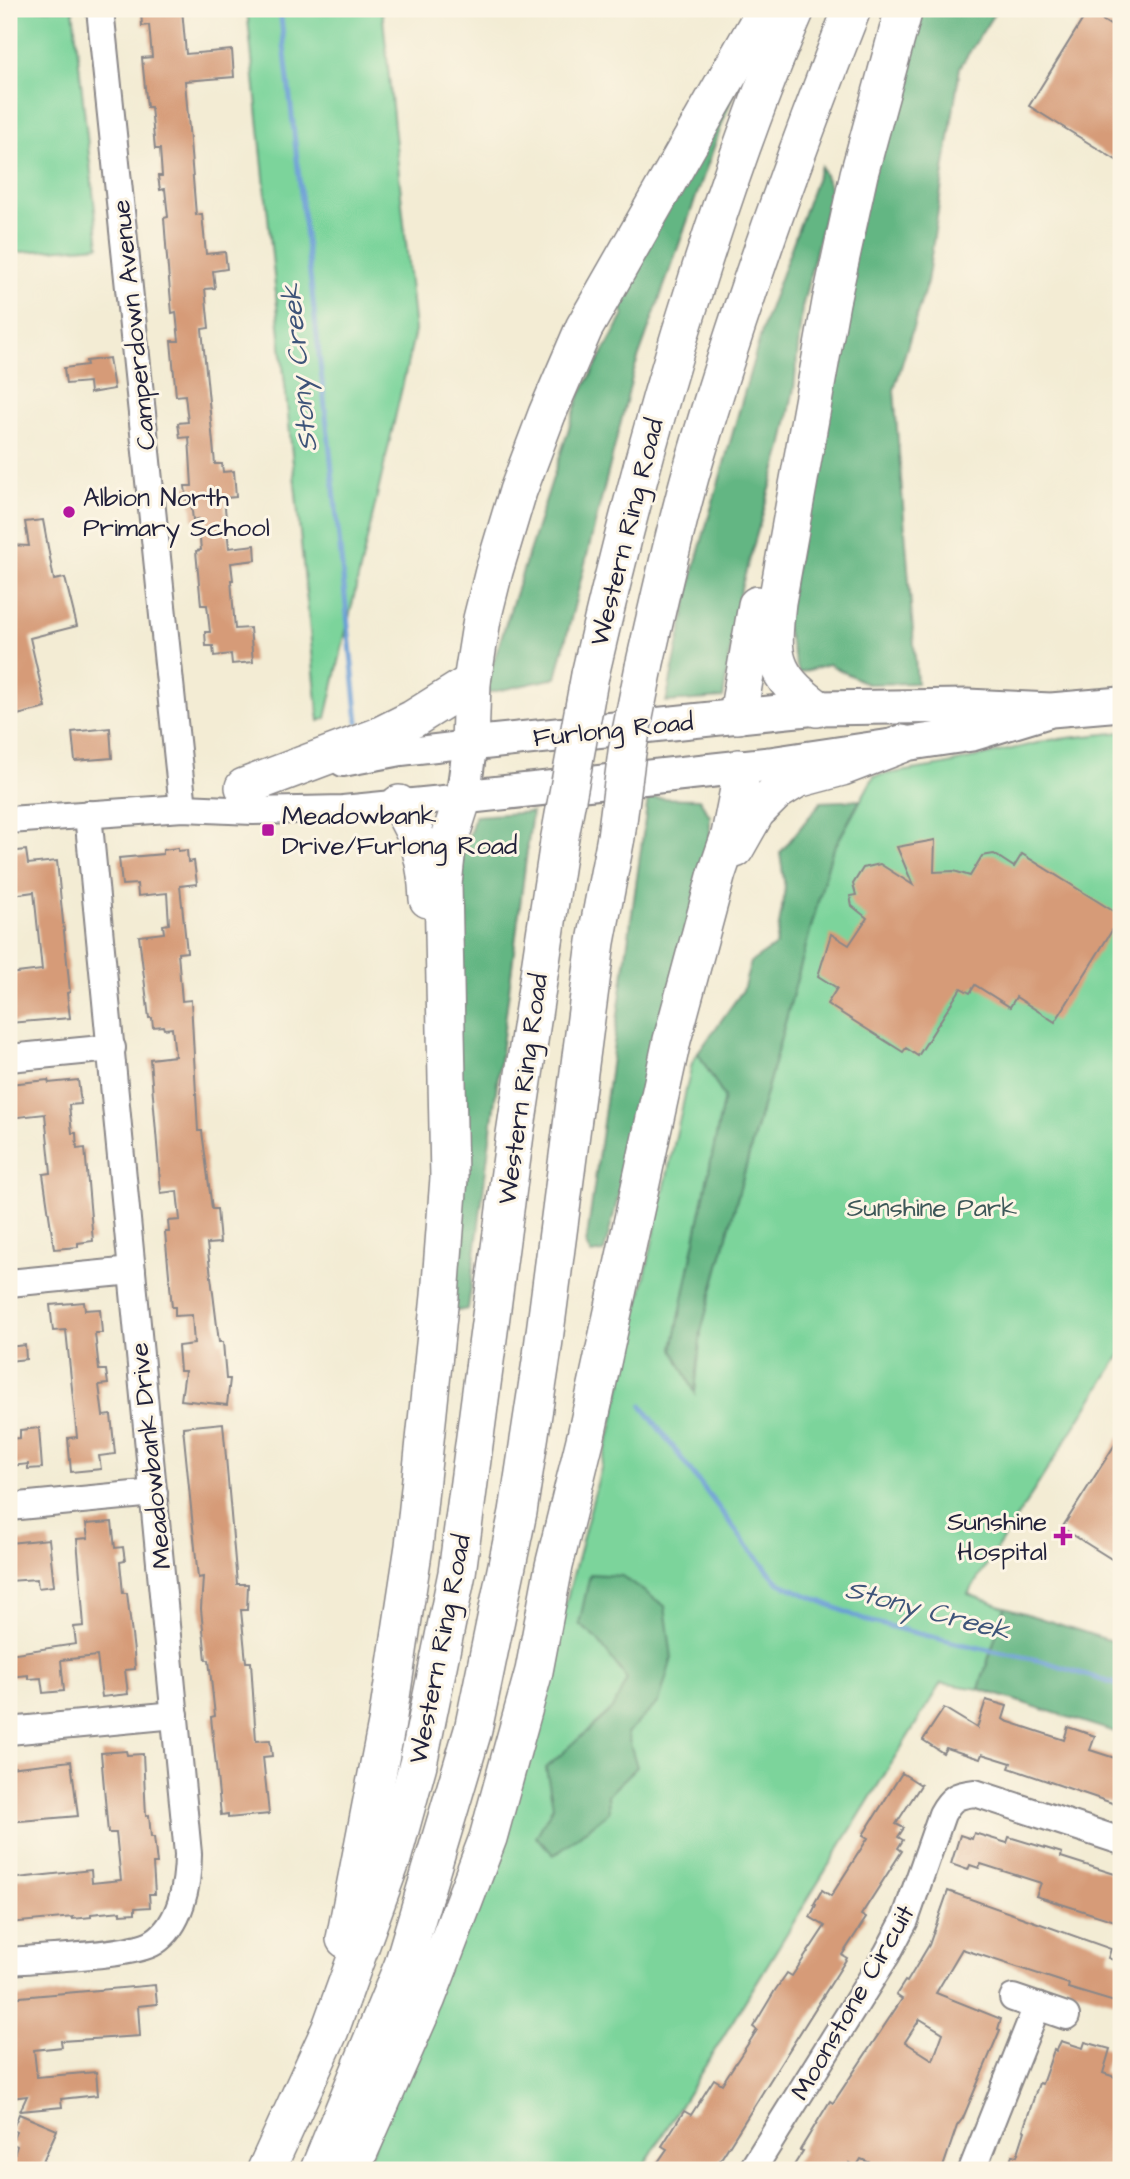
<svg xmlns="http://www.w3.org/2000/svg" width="1130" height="2179" font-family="'Architects Daughter',sans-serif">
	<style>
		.green { fill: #7bd49b; stroke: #4e7b6b; stroke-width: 2 }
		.forest { fill: #64b683; stroke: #436c5f; stroke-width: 2 }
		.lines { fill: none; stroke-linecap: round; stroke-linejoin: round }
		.stream { stroke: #699ed6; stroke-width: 5 }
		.building { fill: #d69b78; fill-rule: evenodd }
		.minor-casing { stroke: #8a8788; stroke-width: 30 }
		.major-casing { stroke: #8a8788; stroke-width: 37 }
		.highway-casing { stroke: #8a8788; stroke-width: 40 }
		.minor { stroke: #fff; stroke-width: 26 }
		.major { stroke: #fff; stroke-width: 33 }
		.highway { stroke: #fff; stroke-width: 37 }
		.highway-bridge-casing { stroke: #8a8788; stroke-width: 40; stroke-linecap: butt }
		.highway-bridge { stroke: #fff; stroke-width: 37 }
		.poi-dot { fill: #b5179e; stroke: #fcf5e5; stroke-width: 2.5 }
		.labels { text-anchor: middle; stroke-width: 6; stroke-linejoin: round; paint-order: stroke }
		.street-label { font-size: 26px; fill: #22223b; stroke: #fcf5e5 }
		.poi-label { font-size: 26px; fill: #22223b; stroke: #fcf5e5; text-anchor: start }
		.park-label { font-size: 26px; fill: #3d5758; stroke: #fcf5e5 }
		.water-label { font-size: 28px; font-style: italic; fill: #3e5479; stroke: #fcf5e5 }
	</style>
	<rect width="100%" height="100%" fill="#fcf5e5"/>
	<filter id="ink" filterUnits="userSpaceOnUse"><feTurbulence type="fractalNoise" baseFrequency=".0143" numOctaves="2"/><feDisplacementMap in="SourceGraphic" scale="14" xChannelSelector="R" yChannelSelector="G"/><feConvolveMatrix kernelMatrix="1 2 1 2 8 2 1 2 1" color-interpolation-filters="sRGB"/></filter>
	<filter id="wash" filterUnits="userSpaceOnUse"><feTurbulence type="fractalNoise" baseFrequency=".00686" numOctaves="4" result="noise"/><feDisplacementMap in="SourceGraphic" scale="28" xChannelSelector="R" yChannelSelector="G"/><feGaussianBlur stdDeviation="1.57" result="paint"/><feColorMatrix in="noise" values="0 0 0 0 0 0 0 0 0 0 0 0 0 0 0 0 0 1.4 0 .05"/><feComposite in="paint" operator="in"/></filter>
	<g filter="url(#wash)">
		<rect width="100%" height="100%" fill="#f3ecd4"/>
		<g class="green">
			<polygon points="9,9 73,9 99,246 9,253"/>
			<polygon points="247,9 382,9 415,331 326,718 319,721"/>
			<polygon points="1121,732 1121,1354 968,1594 1005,1607 979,1689 941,1683 641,2170 365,2170 554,1648 611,1430 692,1063 698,1053 724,1097 673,1349 695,1391 701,1331 831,854 874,776 944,765 1050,740"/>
		</g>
		<g class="forest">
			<polygon points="917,9 997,9 960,67 927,282 894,390 917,683 867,684 829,664 799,673 785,625 867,177"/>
			<polygon points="742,69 634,370 556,678 483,694 579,397 624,315 616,298"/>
			<polygon points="821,166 831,190 802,308 794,388 782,448 739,595 723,698 666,702 695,565 765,320"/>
			<polygon points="648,798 699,799 710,816 710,844 604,1252 591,1254 586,1245"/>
			<polygon points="860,800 831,854 701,1331 695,1393 673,1349 724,1097 698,1053 743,990 751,962 776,945 785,888 780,853 821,802"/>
			<polygon points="532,812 468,1309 458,1311 451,1306 454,886 475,816"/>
			<polygon points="590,1574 622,1576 665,1606 672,1658 659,1702 627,1733 637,1767 608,1795 609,1812 554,1855 536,1837 553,1806 546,1768 613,1708 627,1679 596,1638 579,1624"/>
			<polygon points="1005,1607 1121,1644 1121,1734 979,1689"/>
		</g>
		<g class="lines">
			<g class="stream">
				<polyline points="280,9 330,451 358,722"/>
				<polyline points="642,1406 749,1548 779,1583 864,1620 956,1643 1042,1661 1121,1686"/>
			</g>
		</g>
		<g id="blocks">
			<g class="building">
				<polygon points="164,9 182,9 186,54 232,50 234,77 185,81 196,215 202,214 206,254 225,252 227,269 213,271 215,288 205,289 209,328 202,329 215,464 222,464 223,472 234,471 236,497 224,498 229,548 255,545 256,560 231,563 233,580 231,580 235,629 250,628 253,662 232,664 231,654 214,656 213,646 206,646 205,632 210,632 207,605 201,605 196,551 201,550 198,519 193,520 191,502 187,502 185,486 192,486 189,437 180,438 178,423 188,422 185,395 176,396 171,341 179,341 176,312 172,313 167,258 164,218 168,217 165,189 160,190 158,176 162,176 160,149 155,149 151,107 147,107 142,58 152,57 149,25 142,26 141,11"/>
				<polygon points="1088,11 1121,32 1121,163 1029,106"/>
				<polygon points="109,358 114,389 90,393 89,382 66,384 64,368 87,365 86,361"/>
				<polygon points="43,520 54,580 65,578 77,626 30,638 46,708 9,717 9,545 29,546 25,522"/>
				<polygon points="110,728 112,758 75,761 72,732"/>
				<polygon points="935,840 934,872 954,871 970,876 982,856 994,854 1014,867 1022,854 1121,916 1055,1022 1016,997 1010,1007 975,985 970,993 961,988 918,1056 906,1048 903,1052 827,1004 837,988 818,976 831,934 849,945 867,918 852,906 850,896 856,895 853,884 863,868 880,864 913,885 897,847"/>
				<polygon points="178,848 178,851 187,850 188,862 194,861 197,884 180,886 187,952 178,953 182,1001 191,1000 198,1131 202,1131 212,1209 217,1209 220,1243 207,1244 219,1342 223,1342 226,1379 230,1379 227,1405 181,1400 185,1371 180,1371 178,1346 194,1344 192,1315 175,1316 175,1307 172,1307 165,1232 169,1232 168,1221 180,1220 177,1191 161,1193 150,1059 175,1056 172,1028 164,1029 163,1026 153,1027 152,1018 149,1018 139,936 164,933 163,925 169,924 167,893 138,896 137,884 122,885 119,858 163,854 163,850"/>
				<polygon points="26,850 28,864 57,861 70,992 67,993 70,1018 9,1023 9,974 42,970 34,892 12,895 9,852"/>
				<polygon points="48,1080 49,1083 78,1080 81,1104 69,1105 72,1133 76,1133 77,1149 85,1148 93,1241 78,1243 78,1247 54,1249 43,1174 51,1173 45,1114 9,1118 9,1084"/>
				<polygon points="84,1302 85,1310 100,1309 102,1333 95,1333 99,1370 106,1370 108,1384 99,1385 103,1416 111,1415 115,1454 99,1456 101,1469 71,1472 68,1438 77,1437 66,1330 53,1331 50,1305"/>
				<polygon points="25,1345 26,1359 9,1361 9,1347"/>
				<polygon points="223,1423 237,1584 248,1584 247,1610 241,1610 246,1662 251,1662 256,1741 270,1740 272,1756 263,1757 269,1814 228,1818 228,1814 221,1815 211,1717 215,1716 209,1660 206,1660 201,1609 203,1577 198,1578 183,1427"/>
				<polygon points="39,1428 42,1468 28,1469 28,1464 11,1466 9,1439 20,1438 20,1430"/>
				<polygon points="1121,1435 1121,1565 1062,1528"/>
				<polygon points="112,1522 115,1548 123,1547 125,1561 120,1562 123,1593 127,1593 134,1652 135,1669 125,1670 128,1694 102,1697 97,1656 61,1660 64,1691 43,1693 41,1678 28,1679 28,1675 9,1677 9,1654 76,1644 74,1627 84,1626 77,1539 88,1538 86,1524"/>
				<polygon points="49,1539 54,1586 38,1588 37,1579 9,1581 9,1543"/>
				<polygon points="986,1700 1007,1706 1003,1719 1006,1721 1064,1740 1068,1727 1095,1736 1090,1750 1121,1760 1121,1806 1009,1768 1011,1763 982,1754 980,1759 946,1748 943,1753 923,1740 944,1708 977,1728"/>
				<polygon points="126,1751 127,1755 143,1754 146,1816 149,1815 151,1837 154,1837 157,1864 153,1864 155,1894 149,1894 150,1907 135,1908 135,1913 121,1914 121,1911 91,1914 91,1917 73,1919 73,1917 9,1923 9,1879 91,1870 92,1883 121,1880 116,1833 108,1833 101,1753"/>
				<polygon points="71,1761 78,1816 9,1822 9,1768"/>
				<polygon points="902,1773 921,1785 896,1824 904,1828 898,1837 903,1840 898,1848 902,1851 861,1915 866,1918 842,1955 847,1958 714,2170 664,2170 656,2165 667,2149 662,2146 684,2111 691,2115 714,2079 722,2084 757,2030 753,2027 774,1992 787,1973 792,1976 825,1926 810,1917 816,1905 814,1904 822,1890 831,1896 868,1838 863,1835"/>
				<polygon points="974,1833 1007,1843 1009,1837 1062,1853 1061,1857 1121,1876 1121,1923 1036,1896 1041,1883 981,1864 979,1868 970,1865 968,1870 951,1864 960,1835 972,1839"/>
				<path d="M948,1891L1111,1949L1108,1958L1121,1963V2004L1068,1988L1069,1984L962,1949L936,1993L1001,2019L998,2029L1000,2030L963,2118L957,2126L942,2170H887L861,2159L856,2167L850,2163L846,2170H791L803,2151L800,2150L830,2101L833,2103L902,1999L896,1995L905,1981L907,1982L929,1945ZM920,2019L943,2033L933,2060L905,2042Z"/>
				<polygon points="155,1985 157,2004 138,2006 140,2036 61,2041 62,2047 34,2050 37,2077 96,2072 98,2095 61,2099 62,2107 20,2111 27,2096 11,2098 9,1998"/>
				<polygon points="1061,2041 1083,2048 1085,2042 1110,2049 1103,2073 1121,2079 1121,2170 1007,2170 1012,2155 1017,2156 1025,2131 1023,2130 1039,2083 1042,2084 1054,2050 1056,2051"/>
				<polygon points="19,2114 57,2130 39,2170 9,2170 17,2146 11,2143 16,2132 12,2130"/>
			</g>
		</g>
	</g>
	<g filter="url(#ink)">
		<use href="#blocks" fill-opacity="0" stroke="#8a8788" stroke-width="2"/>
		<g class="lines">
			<defs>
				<g id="minor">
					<polyline points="100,9 183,808"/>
					<polyline points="343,763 401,752 470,744"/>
					<polyline points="9,820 183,808 253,811 343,809 463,797"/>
					<polyline points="9,1058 112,1048"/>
					<polyline points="9,1283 132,1271"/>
					<polyline points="9,1507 154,1493"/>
					<polyline points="9,1731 175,1715"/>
					<path d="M9,1961C39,1958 133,1956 154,1942C181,1925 188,1884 188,1854L88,814"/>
					<polyline points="1013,1998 1066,2016"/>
					<path d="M752,2170L887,1954L905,1920L942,1814C951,1798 956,1795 975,1793L1121,1841"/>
					<polyline points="972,2170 1037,2006"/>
				</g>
				<polyline id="major" points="1051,710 972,734 770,764 463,797 470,744 817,708 967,706 1051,710 1121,704"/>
				<g id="highway">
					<path d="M644,667C659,600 674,532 693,466C738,311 793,159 852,9"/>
					<path d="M590,675C621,540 656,408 698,277C727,186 758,96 796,9"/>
					<path d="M817,708C771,674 771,656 777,602L831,302L859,174L904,9"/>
					<polyline points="738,715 757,605"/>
					<polyline points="470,744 472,682 482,619 494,571 518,491 547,414 584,328 766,9"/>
					<polyline points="244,787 377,737 413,719 472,682"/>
					<path d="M399,804C420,839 426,858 428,899"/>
					<polyline points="735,849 756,812 776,792 797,779 842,767 902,744"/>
					<polyline points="345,1939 387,1723 414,1546 440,1296 449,1178 443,884 447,847 463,797"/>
					<polyline points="266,2170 330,2030 392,1859 418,1764 457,1573 515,1134 559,842"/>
					<polyline points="319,2170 403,1965 473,1730 518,1512 542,1355 596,942 616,837"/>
					<polyline points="351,2170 427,1998 488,1838 534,1671 554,1566 586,1436 672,1040 717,873 730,835 740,784 739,768"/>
				</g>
			</defs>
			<use href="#minor" class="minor-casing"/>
			<use href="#major" class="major-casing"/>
			<use href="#highway" class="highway-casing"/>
			<use href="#minor" class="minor"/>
			<use href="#major" class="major"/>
			<use href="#highway" class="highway"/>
			<defs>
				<g id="highway-bridge">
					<polyline points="616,837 627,752 644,667"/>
					<polyline points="559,842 590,675"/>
				</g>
			</defs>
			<use href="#highway-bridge" class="highway-bridge-casing"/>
			<use href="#highway-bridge" class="highway-bridge"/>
		</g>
	</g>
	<g class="poi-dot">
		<circle cx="69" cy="512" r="7"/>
		<rect x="261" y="823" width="14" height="14" rx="3.5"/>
		<path d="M1059.5 1525.5h7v7h7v7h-7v7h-7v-7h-7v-7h7z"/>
	</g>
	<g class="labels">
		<g class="street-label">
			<text transform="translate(133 325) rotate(-96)" y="9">Camperdown Avenue</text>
			<text transform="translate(626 532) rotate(-76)" y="9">Western Ring Road</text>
			<text transform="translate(613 729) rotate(-6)" y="9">Furlong Road</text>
			<text transform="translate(522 1089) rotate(-82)" y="9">Western Ring Road</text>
			<text transform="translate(150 1456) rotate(-96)" y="9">Meadowbank Drive</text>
			<text transform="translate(439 1649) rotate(-79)" y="9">Western Ring Road</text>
			<text transform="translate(852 2002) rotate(-60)" y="9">Moonstone Circuit</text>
		</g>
		<g class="poi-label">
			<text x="83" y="506">Albion North<tspan x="83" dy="30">Primary School</tspan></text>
			<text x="282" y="824">Meadowbank<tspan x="282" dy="30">Drive/Furlong Road</tspan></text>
			<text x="1047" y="1530" text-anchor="end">Sunshine<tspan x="1047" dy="30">Hospital</tspan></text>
		</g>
		<g class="park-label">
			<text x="932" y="1216">Sunshine Park</text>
		</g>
		<g class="water-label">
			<text transform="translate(298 368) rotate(-96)" y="10">Stony Creek</text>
			<text transform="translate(928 1609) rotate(15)" y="10">Stony Creek</text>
		</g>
	</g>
	<rect width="1130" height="2179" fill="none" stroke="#fcf5e5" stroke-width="35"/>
</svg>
